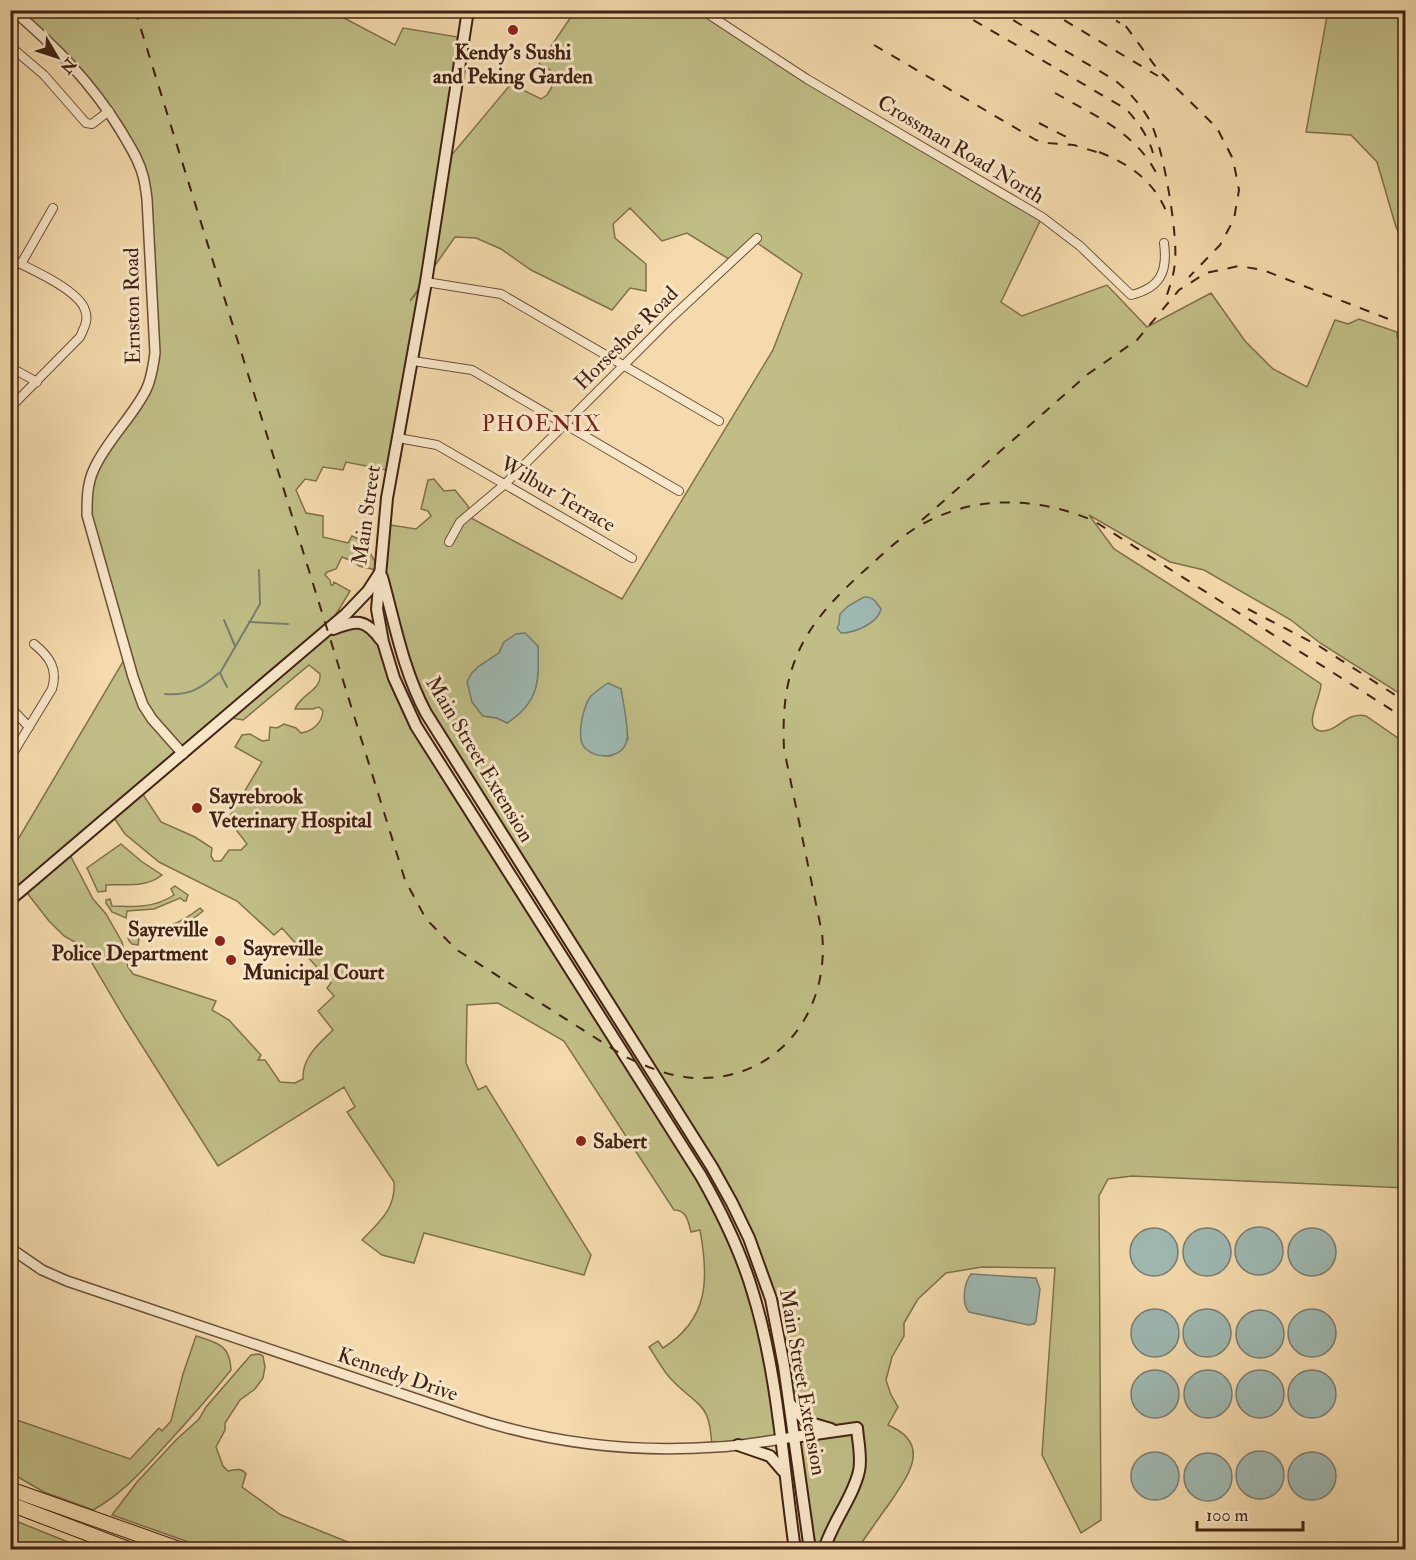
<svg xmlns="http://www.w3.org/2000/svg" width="1416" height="1560" font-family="'IM FELL Double Pica',serif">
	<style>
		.green { fill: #c0be86; stroke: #80704c; stroke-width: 1.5; fill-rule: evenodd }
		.water { fill: #9eb9b2; stroke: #797c72; stroke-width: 1.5 }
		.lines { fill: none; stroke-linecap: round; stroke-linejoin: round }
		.stream { stroke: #797c72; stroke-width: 2 }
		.minor-casing { stroke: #6e4f39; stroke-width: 10 }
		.tertiary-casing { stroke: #6e4f39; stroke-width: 12 }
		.secondary-casing { stroke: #412113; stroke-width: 14 }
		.motorway-casing { stroke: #412113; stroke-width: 16 }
		.minor { stroke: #f8e7c9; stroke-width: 8 }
		.tertiary { stroke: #f8e7c9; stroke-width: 9 }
		.secondary { stroke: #f8e7c9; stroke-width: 10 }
		.motorway { stroke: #f4daac; stroke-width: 14 }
		.rail { stroke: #412113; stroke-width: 2; stroke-dasharray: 10 10; stroke-linecap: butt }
		.poi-dot { fill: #8f2418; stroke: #f8e7c9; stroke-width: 2 }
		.labels { text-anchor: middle; stroke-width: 6; stroke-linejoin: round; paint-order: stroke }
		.poi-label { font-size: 21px; font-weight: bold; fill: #412113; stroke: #f8e7c9; text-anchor: start }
		.street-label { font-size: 21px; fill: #412113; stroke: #f8e7c9 }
		.neighbourhood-label { font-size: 22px; letter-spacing: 1.5px; fill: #7a1f14; stroke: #f8e7c9 }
	</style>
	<rect width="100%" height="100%" fill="#f4daac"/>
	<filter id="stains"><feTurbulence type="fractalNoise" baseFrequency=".00333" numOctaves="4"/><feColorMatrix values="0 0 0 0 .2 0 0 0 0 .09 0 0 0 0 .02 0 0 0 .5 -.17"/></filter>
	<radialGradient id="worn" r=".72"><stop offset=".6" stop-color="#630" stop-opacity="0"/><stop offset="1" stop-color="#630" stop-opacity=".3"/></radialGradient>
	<g class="green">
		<path d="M13,11H331L395,45L403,28L464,38L445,163L511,84L541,99L547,95L559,75L539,64L575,11H702L772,56L1042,217L1001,302L1022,316L1107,285L1147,327L1211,293L1245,341L1273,369L1307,387L1335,320L1348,324L1359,319L1397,332V337L1405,346V697L1320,643L1291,620L1204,570L1170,562L1089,515L1114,549L1235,626L1321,684C1322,695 1301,729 1321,731C1338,732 1346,711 1366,716L1405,743L1406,1188L1132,1176L1108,1179L1099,1196L1101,1520L1081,1533L1042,1455L1055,1268L982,1267L946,1273L918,1299L904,1323V1336L892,1357L886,1380L891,1395L898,1407L888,1425C933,1444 908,1476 889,1504C878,1519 868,1534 857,1549H810L794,1437L836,1431L813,1425L790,1403L774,1311L738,1214L426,713L380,571L359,566L354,562L342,557L336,569L327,572L325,575L330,580L331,585H333L334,582L350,591L326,631L350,623L373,630L404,702L694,1165L753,1294L780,1439L712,1448C710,1400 699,1409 670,1378C662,1369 656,1357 649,1347L658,1341L663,1348C709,1319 709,1279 700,1230L691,1232C688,1221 687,1210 674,1210L564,1041L498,1003L467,1005L466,1063L478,1090L486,1086L591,1255L584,1275L424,1233L414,1263L382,1255L362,1240C379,1222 396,1209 394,1182L347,1112L355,1107L344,1087L218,1166L125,1019L82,946L64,936L49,921L24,889L11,900L10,853L127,655L87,515L93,471L152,374L144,177L86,81ZM630,208L662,241L687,233L732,261L753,240L802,274L773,350L622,599L471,518L468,506L455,490L444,491L434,479L428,480L421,509L428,511L431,516L416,529L384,524L380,570L363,541L352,536L348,543L323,537V516L306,513L296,490L305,479L316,481L323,467L343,470L346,462L392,471L426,282L410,301L455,237L476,238L501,249L531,270L612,310L630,288L646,291V264L615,238L613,224ZM504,642L538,646C539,682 539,702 507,723L497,718L483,716L472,702L478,667L499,653ZM309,665L320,674C322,691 301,693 295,709H313L319,707L323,711C322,723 313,731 301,733L296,728L284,724L277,728L270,727L269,740L262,741L250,734L242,735L235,747L262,762L227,821C233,824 242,838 247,844L241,850H229L221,861H214L211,856L212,848L195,837L161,822L140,790L226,717L243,720ZM621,689L628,739L611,756C596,756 581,752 581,734ZM112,815L125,834L159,862L237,901L274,935L282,928L331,983L327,988L334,996L318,1011L333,1030C319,1044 302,1057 303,1079L295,1083L280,1082L265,1060H258L261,1055L229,1020L212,1010L216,1001L133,974L128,967L122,942L106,914L93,899L68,851Z"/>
		<polygon points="1324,11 1405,11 1405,246 1396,227 1377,162 1351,135 1306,132 1327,16"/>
		<path d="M121,844L141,861L162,875C146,888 126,884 106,885V891L98,892L87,868Z"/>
		<path d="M175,886L188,895L186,901H184L180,898L154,909L127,911L126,918L112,912L106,903V900L110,899L112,906C134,907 155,908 174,895L171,889Z"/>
		<path d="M200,908L203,911C184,927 164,936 139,938L138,945L132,944C126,939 126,931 132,926L134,927L135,933C160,932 180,924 200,908Z"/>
		<path d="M196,1336C218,1343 230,1345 231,1370C210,1396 188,1421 165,1446C142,1471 122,1494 93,1510L44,1492L11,1473V1418L130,1459L159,1428L162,1431L171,1421L183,1374Z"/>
		<path d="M259,1354L263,1356L265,1367L263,1378L255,1389L240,1400L225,1423V1430L216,1447L223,1466L228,1471C235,1470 241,1467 246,1474L242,1487L281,1515L365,1549H208L112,1515L137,1482L176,1440L199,1419L206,1407L251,1355Z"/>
		<polygon points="11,1519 73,1544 67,1549 23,1549 11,1543"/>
	</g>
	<g class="water">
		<path d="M864,597C873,596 876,602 881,609C878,623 855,633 841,633L837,628L839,624L840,614L848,606Z"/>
		<path d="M525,633L538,646C539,682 539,702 507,723L497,718L483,716L472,702L467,682L471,674L478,667L499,653L504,642L516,634Z"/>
		<path d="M608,683L621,689C623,701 629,730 627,740C623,758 599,760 586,749C575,740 583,708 590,697C595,692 602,687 608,683Z"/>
		<circle cx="1259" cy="1251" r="24"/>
		<circle cx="1207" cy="1252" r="24"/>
		<circle cx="1312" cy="1252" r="24"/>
		<circle cx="1154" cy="1252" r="24"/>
		<path d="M971,1274L1036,1278L1040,1289L1036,1321L1034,1324L1029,1325L969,1312C961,1303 964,1283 971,1274Z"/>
		<circle cx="1155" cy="1333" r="24"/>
		<circle cx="1312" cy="1333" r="24"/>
		<circle cx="1207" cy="1333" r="24"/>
		<circle cx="1260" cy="1334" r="24"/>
		<circle cx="1260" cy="1394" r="24"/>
		<circle cx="1208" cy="1394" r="24"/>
		<circle cx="1155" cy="1394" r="24"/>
		<circle cx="1312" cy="1394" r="24"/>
		<circle cx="1260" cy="1475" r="24"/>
		<circle cx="1155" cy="1476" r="24"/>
		<circle cx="1312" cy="1476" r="24"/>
		<circle cx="1208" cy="1477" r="24"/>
	</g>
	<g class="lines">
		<g class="stream">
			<polyline points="224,620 235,646"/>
			<polyline points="249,622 288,624"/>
			<polyline points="227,687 220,673 260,604 259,570"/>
			<path d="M165,694C190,696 201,688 219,673"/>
		</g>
		<defs>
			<g id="minor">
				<path d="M702,10L807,79L1042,217L1080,246L1131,295C1160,288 1168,272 1164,243"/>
				<polyline points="10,46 44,75 86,123 92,124 109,111"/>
				<path d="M10,259C29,268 79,290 85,310C89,320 84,328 80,337L10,408"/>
				<polyline points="21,264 53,208"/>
				<polyline points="426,282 501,294 719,421"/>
				<polyline points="413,361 472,370 679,491"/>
				<polyline points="10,367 37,382"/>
				<polyline points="398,438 437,445 632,558"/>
				<polyline points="449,542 460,522 505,484 671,318 757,238"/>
				<polyline points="10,707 29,727"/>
				<path d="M10,758L52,689C58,669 50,657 34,644"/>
			</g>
			<g id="tertiary">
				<path d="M13,10C56,47 91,82 121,131C129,145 139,159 143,176C145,183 146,191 147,199L155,353C153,366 152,378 146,390C132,418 107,440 94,469C87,484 87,499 87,515L133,677L143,705L152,719L183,754"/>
				<path d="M10,1248L42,1270L67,1281L470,1417C549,1443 633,1453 716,1447C742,1446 768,1441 794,1437"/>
			</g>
			<g id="secondary">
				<path d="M468,10L426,282L387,498L377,609L383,642L394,678L416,726L701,1176C722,1213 741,1252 753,1293C778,1374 783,1465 795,1550"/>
				<path d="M382,577C395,624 403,670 426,713L712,1167L732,1203L749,1238L771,1299L784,1366L810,1550"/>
				<path d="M333,629C356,620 365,618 381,640"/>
				<polyline points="10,900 346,614 368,591 379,574"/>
				<polyline points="790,1404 807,1422 831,1429"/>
				<path d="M794,1437L857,1428C858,1442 862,1458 859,1471C853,1498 832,1522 824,1550"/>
				<polyline points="738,1445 770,1456 783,1471"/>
			</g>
			<g id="motorway">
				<polyline points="10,1489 182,1550"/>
				<polyline points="10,1504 131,1550"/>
			</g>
		</defs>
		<use href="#minor" class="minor-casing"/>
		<use href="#tertiary" class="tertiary-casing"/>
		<use href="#secondary" class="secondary-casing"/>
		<use href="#motorway" class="motorway-casing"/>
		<use href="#minor" class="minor"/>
		<use href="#tertiary" class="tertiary"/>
		<use href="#secondary" class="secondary"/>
		<use href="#motorway" class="motorway"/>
		<g class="rail">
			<path d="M135,10L405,880L426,919L457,950L624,1056C649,1068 675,1079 703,1078C782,1077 830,1008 822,933L784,749C780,664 804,625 865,570C881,556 897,540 914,529C970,494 1036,496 1094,521L1406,719"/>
			<path d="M956,10L1126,109C1138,122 1148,136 1153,153"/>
			<path d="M996,10L1113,79C1128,90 1141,105 1150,121C1163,146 1178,233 1175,262C1174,276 1169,289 1164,303"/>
			<polyline points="1047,10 1158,76"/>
			<polyline points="1099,10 1120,23"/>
			<polyline points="1114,10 1158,70 1217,128 1233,159 1239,190 1234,219 1220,245 1189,277"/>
			<polyline points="874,45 1036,140 1046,143 1074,145 1106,155"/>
			<path d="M1055,93C1097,117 1140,134 1160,181"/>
			<polyline points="1039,123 1074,141"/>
			<path d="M1099,152C1129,164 1153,180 1166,211"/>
			<polyline points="922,520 1088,374 1137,340 1179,290 1206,273 1239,266 1263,270 1396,322"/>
			<polyline points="1248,609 1319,646 1406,702"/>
		</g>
	</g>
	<g class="poi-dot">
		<circle cx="513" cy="30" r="6"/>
		<circle cx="197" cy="808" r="6"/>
		<circle cx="220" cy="941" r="6"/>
		<circle cx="231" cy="960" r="6"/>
		<circle cx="581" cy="1141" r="6"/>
	</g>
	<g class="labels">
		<g class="poi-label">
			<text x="513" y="59" text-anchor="middle">Kendy's Sushi<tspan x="513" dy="24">and Peking Garden</tspan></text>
			<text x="209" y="803">Sayrebrook<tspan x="209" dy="24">Veterinary Hospital</tspan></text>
			<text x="208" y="936" text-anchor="end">Sayreville<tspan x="208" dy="24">Police Department</tspan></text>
			<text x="243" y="955">Sayreville<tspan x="243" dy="24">Municipal Court</tspan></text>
			<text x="593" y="1148">Sabert</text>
		</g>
		<g class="street-label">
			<text transform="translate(961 149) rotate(31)" y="7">Crossman Road North</text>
			<text transform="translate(132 306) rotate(-91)" y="7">Ernston Road</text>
			<text transform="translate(626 338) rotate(-45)" y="7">Horseshoe Road</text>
			<text transform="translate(558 494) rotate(30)" y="7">Wilbur Terrace</text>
			<text transform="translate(366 515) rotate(-82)" y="7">Main Street</text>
			<text transform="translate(480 759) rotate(59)" y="7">Main Street Extension</text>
			<text transform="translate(398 1374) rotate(19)" y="7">Kennedy Drive</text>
			<text transform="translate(803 1382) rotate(80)" y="7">Main Street Extension</text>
		</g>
		<g class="neighbourhood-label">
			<text x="542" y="431">PHOENIX</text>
		</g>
	</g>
	<rect width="1416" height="1560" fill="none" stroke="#f4daac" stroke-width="36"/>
	<rect x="12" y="12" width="1392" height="1536" fill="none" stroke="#412113" stroke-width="3"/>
	<rect x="18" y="18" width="1380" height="1524" fill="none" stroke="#412113" stroke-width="1.5"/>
	<g transform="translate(57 57) rotate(129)" stroke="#f8e7c9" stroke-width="4.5" paint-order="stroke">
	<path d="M0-4.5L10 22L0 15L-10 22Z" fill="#412113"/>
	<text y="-9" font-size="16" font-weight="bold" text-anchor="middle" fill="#412113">N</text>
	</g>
	<path d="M1197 1521v9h106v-9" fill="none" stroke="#412113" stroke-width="3"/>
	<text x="1206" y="1521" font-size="18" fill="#412113" stroke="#f8e7c9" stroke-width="4.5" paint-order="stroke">100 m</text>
	<rect width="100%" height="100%" filter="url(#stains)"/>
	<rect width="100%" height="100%" fill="url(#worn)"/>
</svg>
